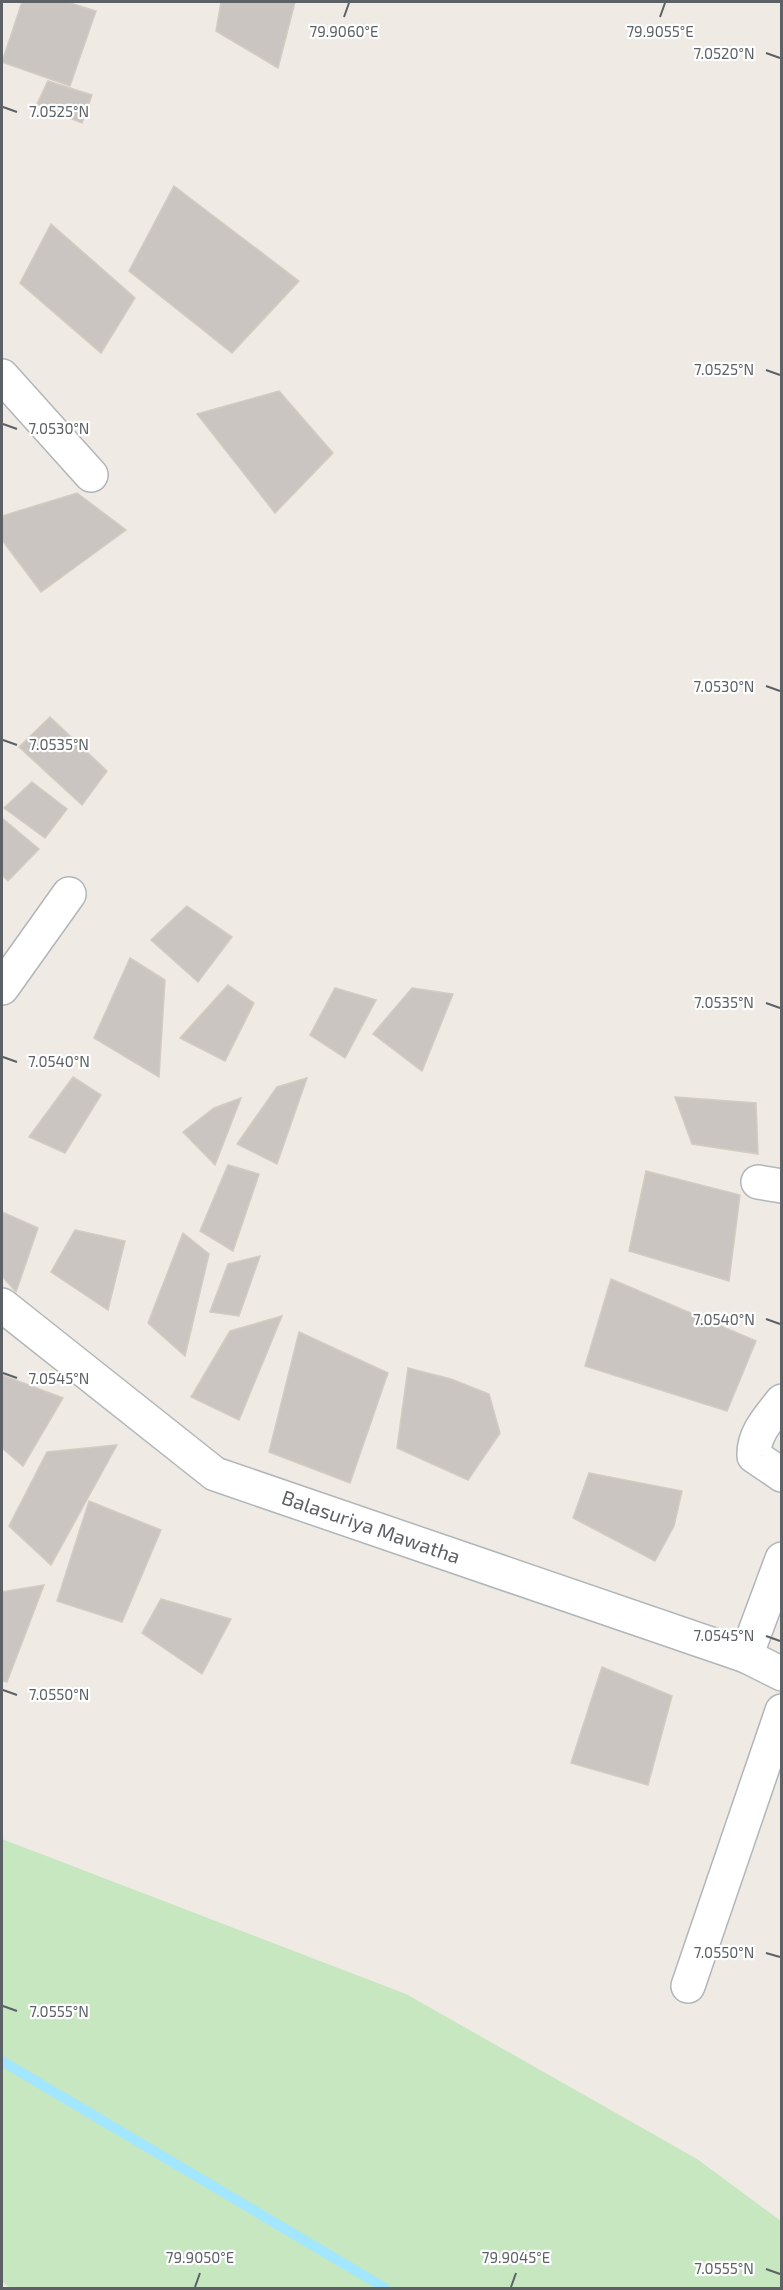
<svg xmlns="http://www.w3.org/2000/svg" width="783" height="2290" font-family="'Exo 2',sans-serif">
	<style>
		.green { fill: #c6e7bf }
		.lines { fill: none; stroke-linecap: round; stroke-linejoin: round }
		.stream { stroke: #a3e6ff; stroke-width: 10 }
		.building { fill: #cac5c0; stroke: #d4cbc2; stroke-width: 1.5 }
		.street-casing { stroke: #b1b6b9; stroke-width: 36 }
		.street { stroke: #fff; stroke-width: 33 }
		.ticks { fill: none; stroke: #5c6165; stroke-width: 2 }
		.labels { text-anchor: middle; stroke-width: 4.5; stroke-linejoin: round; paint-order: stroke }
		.street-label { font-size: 20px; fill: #5c6165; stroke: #fff }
		.ticks-label { font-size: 15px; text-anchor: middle; fill: #5c6165; stroke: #fff; stroke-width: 4.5; stroke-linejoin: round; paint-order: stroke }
	</style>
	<rect width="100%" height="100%" fill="#efeae3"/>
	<polygon class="green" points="2,1839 406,1994 697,2159 781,2221 781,2288 10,2288 2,2281"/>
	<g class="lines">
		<polyline class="stream" points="2,2061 385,2288"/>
	</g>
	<g class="building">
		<polygon points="22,2 67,2 96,11 70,86 2,62"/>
		<polygon points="221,2 295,2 278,68 216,31"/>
		<polygon points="48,81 92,95 82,123 37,104"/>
		<polygon points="174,186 299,281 232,353 129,271"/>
		<polygon points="51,224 135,298 101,353 20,283"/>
		<polygon points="279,391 333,453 275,513 197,414"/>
		<polygon points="77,493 126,530 41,592 2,540 2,516"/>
		<polygon points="50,717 107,771 82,805 19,747"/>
		<polygon points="32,782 67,809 45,838 4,808"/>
		<polygon points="2,818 39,849 8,881 2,875"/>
		<polygon points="187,906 232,937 198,982 151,940"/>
		<polygon points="130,958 165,980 159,1077 94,1038"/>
		<polygon points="228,985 254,1003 225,1061 180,1038"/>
		<polygon points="335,988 376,1000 345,1058 310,1035"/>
		<polygon points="412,988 453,994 422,1071 373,1034"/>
		<polygon points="73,1077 101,1095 65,1153 29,1137"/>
		<polygon points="307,1078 277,1164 237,1144 277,1087"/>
		<polygon points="675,1097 756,1103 758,1154 692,1144"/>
		<polygon points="241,1098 215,1165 183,1132 214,1108"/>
		<polygon points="228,1165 259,1174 233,1251 200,1231"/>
		<polygon points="646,1171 740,1195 729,1281 629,1251"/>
		<polygon points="2,1212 38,1228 16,1292 2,1276"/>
		<polygon points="75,1230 125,1241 108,1310 51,1272"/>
		<polygon points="183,1233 209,1254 185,1356 148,1323"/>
		<polygon points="260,1256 239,1316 210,1312 228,1264"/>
		<polygon points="611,1279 756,1341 727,1411 585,1366"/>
		<polygon points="282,1316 239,1420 191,1397 230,1331"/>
		<polygon points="299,1332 388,1373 350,1483 269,1452"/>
		<polygon points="408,1368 451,1379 489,1394 500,1433 468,1480 397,1448"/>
		<polygon points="2,1375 63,1398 23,1466 2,1448"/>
		<polygon points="117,1445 51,1565 9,1526 47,1452"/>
		<polygon points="589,1473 682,1491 674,1526 655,1561 573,1518"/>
		<polygon points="89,1501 161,1530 122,1622 57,1601"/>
		<polygon points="44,1585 7,1682 2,1681 2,1592"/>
		<polygon points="161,1599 231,1619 202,1674 142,1633"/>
		<polygon points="602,1667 672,1696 648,1785 571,1763"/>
	</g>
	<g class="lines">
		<defs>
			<g id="street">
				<polyline points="2,376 91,475"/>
				<polyline points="2,988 69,894"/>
				<polyline points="758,1182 782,1186"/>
				<polyline points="2,1305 215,1474 746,1656 782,1674"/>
				<path d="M782,1401C769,1418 753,1434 754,1456L782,1475"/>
				<polyline points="746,1656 782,1559"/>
				<polyline points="688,1986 782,1711"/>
			</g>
		</defs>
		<use href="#street" class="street-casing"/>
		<use href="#street" class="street"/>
	</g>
	<path class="ticks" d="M344,17L349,3M660,17L665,3M766,53L780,58M3,107L17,112M766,370L780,375M3,424L17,429M766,686L780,691M3,740L17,745M766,1003L780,1008M3,1057L17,1062M766,1319L780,1324M3,1373L17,1378M766,1636L780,1641M3,1690L17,1695M766,1953L780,1957M3,2006L17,2011M766,2269L780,2274M195,2287L200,2273M511,2287L516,2273"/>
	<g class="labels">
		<g class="street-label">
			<text transform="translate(371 1527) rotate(19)" y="7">Balasuriya Mawatha</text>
		</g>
	</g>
	<g class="ticks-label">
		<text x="660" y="37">79.9055°E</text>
		<text x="344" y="37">79.9060°E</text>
		<text x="724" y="59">7.0520°N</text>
		<text x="59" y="117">7.0525°N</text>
		<text x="724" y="375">7.0525°N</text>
		<text x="59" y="434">7.0530°N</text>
		<text x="724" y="692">7.0530°N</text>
		<text x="59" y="750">7.0535°N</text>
		<text x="724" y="1008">7.0535°N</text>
		<text x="59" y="1067">7.0540°N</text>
		<text x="724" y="1325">7.0540°N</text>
		<text x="59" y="1384">7.0545°N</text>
		<text x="724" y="1641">7.0545°N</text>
		<text x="59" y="1700">7.0550°N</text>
		<text x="724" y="1958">7.0550°N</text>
		<text x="59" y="2017">7.0555°N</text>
		<text x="200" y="2263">79.9050°E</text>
		<text x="516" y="2263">79.9045°E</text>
		<text x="724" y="2274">7.0555°N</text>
	</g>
	<rect width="783" height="2290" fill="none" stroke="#5c6165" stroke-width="6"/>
</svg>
